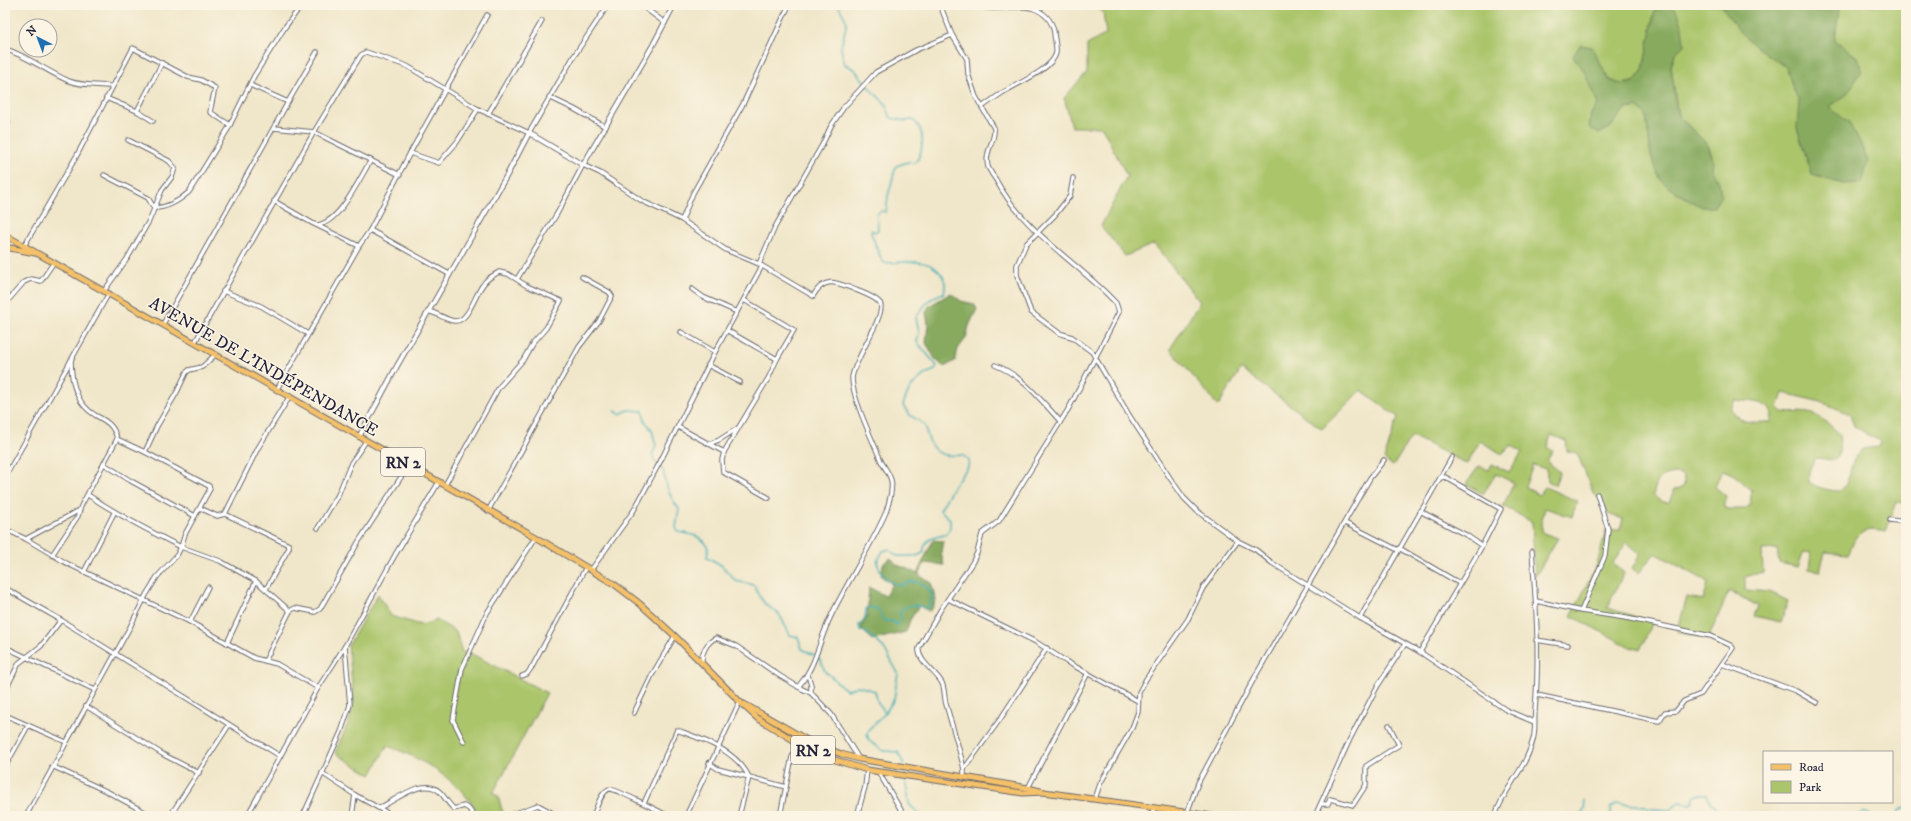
<svg xmlns="http://www.w3.org/2000/svg" width="1911" height="821" font-family="'IM FELL DW Pica',serif">
	<style>
		.green { fill: #aac56b; stroke: #667453; fill-rule: evenodd }
		.forest { fill: #87aa5f; stroke: #54664d }
		.lines { fill: none; stroke-linecap: round; stroke-linejoin: round }
		.stream { stroke: #3bacb5; stroke-width: 1.5 }
		.minor-casing { stroke: #6a676d; stroke-width: 5.5 }
		.tertiary-casing { stroke: #6a676d; stroke-width: 6 }
		.primary-casing { stroke: #6a676d; stroke-width: 7 }
		.minor { stroke: #fff; stroke-width: 3.5 }
		.tertiary { stroke: #fff; stroke-width: 4 }
		.primary { stroke: #f4c16a; stroke-width: 5 }
		.labels { text-anchor: middle; stroke-width: 3; stroke-linejoin: round; paint-order: stroke }
		.shield { fill: #fcf5e5; stroke: #63616e; stroke-width: 1 }
		.shield-label { font-size: 16px; font-weight: bold; fill: #22223b }
		.street-label { font-size: 17px; fill: #22223b; stroke: #fcf5e5 }
	</style>
	<rect width="100%" height="100%" fill="#fcf5e5"/>
	<filter id="ink" filterUnits="userSpaceOnUse"><feTurbulence type="fractalNoise" baseFrequency=".025" numOctaves="2"/><feDisplacementMap in="SourceGraphic" scale="8" xChannelSelector="R" yChannelSelector="G"/><feConvolveMatrix kernelMatrix="1 2 1 2 8 2 1 2 1" color-interpolation-filters="sRGB"/></filter>
	<filter id="wash" filterUnits="userSpaceOnUse"><feTurbulence type="fractalNoise" baseFrequency=".012" numOctaves="4" result="noise"/><feDisplacementMap in="SourceGraphic" scale="16" xChannelSelector="R" yChannelSelector="G"/><feGaussianBlur stdDeviation="0.9" result="paint"/><feColorMatrix in="noise" values="0 0 0 0 0 0 0 0 0 0 0 0 0 0 0 0 0 1.4 0 .05"/><feComposite in="paint" operator="in"/></filter>
	<g filter="url(#wash)">
		<rect width="100%" height="100%" fill="#f0e6c9"/>
		<g class="green">
			<path d="M1094,5H1660L1655,9L1643,70L1634,82L1621,84L1609,80L1592,47L1583,69L1598,104L1591,114L1610,128L1625,109L1637,107L1646,115L1651,156L1719,182L1712,171L1713,159L1708,145L1678,116L1671,66L1675,54V9L1670,5H1906V504L1896,501L1886,532C1861,527 1858,532 1848,554L1825,552L1820,571L1809,569L1811,553L1804,552L1798,567L1779,563L1777,549L1762,550L1763,572L1745,577V590L1770,592L1788,601L1781,622L1754,616L1758,606L1729,591L1708,639L1677,632L1687,597L1704,600L1708,582L1655,553L1639,573L1632,569L1640,554L1627,542L1613,563L1624,573L1607,608L1653,622L1640,650L1630,647L1571,616L1597,565L1606,530H1620L1623,519L1608,514L1602,500L1594,495L1577,453L1567,451L1566,441L1551,435L1547,448L1553,450L1547,461L1560,472L1555,485L1548,481L1546,469L1533,465L1525,487L1539,495L1545,487L1577,501L1572,517L1545,508L1541,524L1543,533L1558,538L1535,577L1532,522L1503,506L1514,483L1496,474L1483,494L1466,484L1479,466L1489,470L1492,464L1509,472L1522,452L1511,445L1502,454L1480,441L1467,464L1412,436L1393,466L1384,459L1398,417L1361,390L1322,429L1241,369L1218,406L1170,349L1200,302L1154,244L1125,256L1101,226L1127,176L1102,127H1072L1064,98L1087,72V45L1106,34L1103,12ZM1783,393L1821,402L1850,414L1854,426L1881,442L1879,447C1873,448 1864,447 1860,451C1848,462 1853,481 1840,491C1831,491 1817,488 1809,482C1808,473 1810,465 1816,458L1835,460L1839,454L1840,435C1833,427 1819,414 1808,413C1799,411 1791,414 1782,412L1778,408ZM1735,400C1749,402 1777,400 1771,422C1755,422 1739,425 1731,409ZM1722,470C1737,474 1740,481 1752,490L1750,504L1746,509H1727L1724,504L1726,496L1715,487ZM1675,473L1681,474L1684,479V486L1679,489L1673,490V496L1669,502C1662,503 1658,500 1653,495C1658,479 1658,476 1675,473Z"/>
			<path d="M378,594L391,616L421,625L437,620L456,632L462,652L472,654L547,693L493,793L498,796L504,816H480C461,782 423,758 387,746L371,775L335,753L349,721L354,700L348,646Z"/>
		</g>
		<g class="forest">
			<path d="M1660,5C1663,5 1667,4 1669,5C1682,8 1683,35 1684,45L1675,54L1671,66L1676,104L1678,116L1708,145L1713,159L1712,171L1719,182L1721,195L1714,207H1702L1669,188L1660,179L1651,156L1646,115L1637,107L1625,109L1610,128L1599,134L1589,127L1591,114L1598,104L1583,69L1573,56L1580,45L1592,47L1609,80L1621,84L1634,82L1643,70L1655,9Z"/>
			<polygon points="1721,5 1845,5 1839,8 1835,40 1857,57 1862,71 1846,95 1829,107 1848,122 1857,136 1868,161 1862,183 1843,184 1812,175 1797,128 1799,101 1794,91 1786,67 1755,46 1737,28"/>
			<polygon points="951,293 961,301 974,304 977,309 969,326 966,338 958,349 955,361 944,367 935,359 926,343 928,324 926,312 929,306"/>
			<polygon points="933,540 943,541 941,552 944,565 924,563 919,575 931,583 936,600 932,609 929,611 919,606 910,620 906,632 873,640 862,630 861,626 867,617 869,587 885,596 892,584 881,576 883,564 891,558 897,565 909,569 917,574"/>
		</g>
		<g class="lines">
			<g class="stream">
				<path d="M838,5L847,22L841,47L843,61L845,64L855,70L872,91L887,105V108L891,118L905,121L913,120C926,129 924,152 915,163L908,162L896,166L888,196L886,212L881,211L877,214L878,230L875,232L872,230L871,233L882,261L885,263C895,263 907,261 917,262C934,263 949,275 944,293C930,297 923,306 916,318L919,332L917,342L937,366L935,370C919,375 907,389 903,406L910,415L925,425C929,450 937,458 962,455L969,460L968,467L954,485L940,510L950,519C952,544 936,530 926,543C924,546 924,550 923,553L917,556H897L889,549L883,551L877,562C880,573 888,584 900,585C903,585 906,583 909,582C920,580 927,586 932,594L930,606L925,608C918,604 907,604 900,611L901,621L896,625L893,621H884L878,609L870,607L866,609L865,619L859,625L860,630L867,633L884,648L898,673L894,699L886,712L869,730L867,734L869,741L884,751L898,752L904,765"/>
				<polyline points="615,411 620,414 628,410 643,411 645,421 652,430 656,446 652,455 656,464"/>
				<path d="M660,466L663,470C665,484 670,498 679,509L676,527L678,532C689,534 703,535 708,548C709,551 707,554 707,557L721,565L736,581L754,585L760,597L766,605L779,614L790,635L798,637L802,649L814,655"/>
				<path d="M817,657L822,663L825,672C833,676 838,685 847,690L858,686L875,691C878,701 876,705 886,712"/>
				<polyline points="904,769 909,804 921,816"/>
				<polyline points="1581,816 1584,809 1585,801"/>
				<polyline points="1611,816 1611,807 1618,803 1645,806 1649,809 1670,810 1680,802 1690,804 1692,803 1694,797 1700,794 1707,794 1709,800 1724,816"/>
				<path d="M1856,816C1862,812 1865,811 1871,816"/>
				<polyline points="1895,816 1900,810 1906,807"/>
			</g>
		</g>
	</g>
	<g filter="url(#ink)">
		<g class="lines">
			<defs>
				<g id="minor">
					<polyline points="641,5 665,23"/>
					<path d="M940,5L952,35L967,59L968,74L976,97L994,128C996,140 984,151 988,167C990,171 993,176 996,180C1021,227 1070,258 1107,294L1116,303L1119,312L1069,408L999,521L982,534L977,553L972,563L941,609L919,648C917,660 935,671 942,683C945,689 944,697 946,704C952,726 959,747 964,769"/>
					<path d="M975,5C996,13 1014,3 1032,8C1044,12 1052,20 1054,32C1054,38 1057,47 1056,53C1053,69 1016,84 1002,93C996,97 989,102 982,107"/>
					<path d="M5,49C28,56 47,72 69,81C82,86 98,85 112,86"/>
					<polyline points="250,85 288,102 317,52"/>
					<polyline points="549,97 574,109 606,127"/>
					<polyline points="106,98 137,111 153,121"/>
					<polyline points="5,110 8,123 5,131"/>
					<polyline points="137,111 162,63"/>
					<polyline points="488,114 542,21"/>
					<polyline points="274,128 314,132 400,175"/>
					<polyline points="410,153 439,163 457,142 478,109"/>
					<path d="M104,175L148,198L154,208C168,208 179,201 189,192L228,129L254,76L285,27L298,10L306,5"/>
					<polyline points="1073,178 1070,196 1055,215 1026,244 1017,265 1017,275 1031,312 1059,333 1072,337 1092,352 1129,415 1170,478 1184,498 1197,511 1238,541 1256,550 1272,563 1360,618 1420,652 1506,710 1534,722"/>
					<polyline points="274,201 312,223 359,246"/>
					<polyline points="682,220 693,193 743,104 789,5"/>
					<path d="M317,225C340,223 359,179 371,160"/>
					<polyline points="370,230 449,274"/>
					<polyline points="24,246 76,157 133,48 188,77 201,80 215,88 210,112 230,125"/>
					<polyline points="759,264 775,227 822,145 831,126 844,107 876,72 916,50 952,35"/>
					<path d="M517,279L558,212L583,165L600,173L642,201L682,220L726,250L759,264L813,296C825,275 838,283 856,290C863,293 875,297 880,303C887,314 853,361 852,378C852,398 873,441 881,461C884,467 889,473 891,480C893,489 889,503 886,512C871,547 847,582 831,616C818,642 817,665 798,687"/>
					<polyline points="692,289 703,297 737,312"/>
					<polyline points="104,291 127,259 149,221 162,190 172,177 175,168 169,161 128,140"/>
					<polyline points="223,291 261,306 308,334"/>
					<polyline points="5,304 24,282 31,279 41,281 54,262"/>
					<path d="M428,311C437,313 446,320 454,321C468,323 475,295 482,286C486,279 492,276 499,272L508,274L527,286L561,301L546,328L532,344L523,360L499,387L445,485"/>
					<polyline points="163,324 288,102"/>
					<polyline points="728,331 777,359 794,330 744,300"/>
					<polyline points="681,332 715,352"/>
					<polyline points="195,342 314,132 361,55 366,52 407,66 478,109 529,133 574,56 608,5"/>
					<polyline points="708,365 740,382"/>
					<path d="M995,365C1023,376 1040,399 1060,421"/>
					<polyline points="277,389 359,246 370,230 410,153 487,15"/>
					<polyline points="678,427 724,452 722,460 723,472 769,498"/>
					<polyline points="117,439 145,452 209,486 210,489 185,534 181,547 220,561 256,581 290,611"/>
					<polyline points="709,444 719,440 738,428"/>
					<polyline points="145,452 157,426 177,392 186,373 189,370 202,367 216,354"/>
					<polyline points="724,452 769,377 777,359"/>
					<polyline points="104,464 131,481 195,516"/>
					<polyline points="5,477 109,293"/>
					<polyline points="1440,478 1452,457"/>
					<polyline points="200,508 217,516 225,514 258,448 290,396"/>
					<polyline points="488,511 579,347 599,321 612,296 609,292 582,277"/>
					<polyline points="225,514 289,545 289,548 266,589"/>
					<polyline points="1890,520 1906,522"/>
					<polyline points="1345,523 1398,550"/>
					<polyline points="318,528 338,495 351,463 366,441"/>
					<polyline points="5,529 26,539 78,511"/>
					<polyline points="26,539 68,564 190,622 254,658 277,664 318,688"/>
					<polyline points="1399,548 1459,583"/>
					<path d="M52,555L78,516L81,506L117,439C114,425 106,421 95,415C75,403 71,380 71,360"/>
					<polyline points="591,570 634,510 660,462 715,352 762,266"/>
					<polyline points="84,572 114,513"/>
					<polyline points="5,588 61,620 280,756"/>
					<polyline points="948,599 1036,642 1067,662 1138,701"/>
					<polyline points="1536,601 1581,611 1626,618 1711,636 1730,645 1733,648 1701,694 1684,701 1676,711 1665,712 1659,721 1537,695"/>
					<polyline points="1581,611 1605,556 1608,529 1597,494"/>
					<polyline points="1360,618 1440,478 1445,477 1501,509 1482,546"/>
					<polyline points="190,622 208,587"/>
					<polyline points="1536,640 1568,645"/>
					<polyline points="227,643 256,581"/>
					<polyline points="5,647 95,690"/>
					<polyline points="1420,652 1482,546 1466,535 1420,511"/>
					<polyline points="265,661 290,611 295,608 315,612 320,609 359,541 409,465"/>
					<path d="M702,662C701,653 707,642 716,638L736,646L780,676L802,689L811,693L831,714L859,759"/>
					<polyline points="1722,664 1796,691 1817,703"/>
					<polyline points="808,675 811,685 811,693"/>
					<polyline points="522,676 527,674 532,667 586,567"/>
					<polyline points="5,691 19,663 41,646 61,620"/>
					<polyline points="86,706 164,755 199,773"/>
					<polyline points="634,713 652,675 675,636"/>
					<polyline points="5,715 66,742"/>
					<polyline points="464,742 453,720 462,669 487,613 536,537"/>
					<polyline points="709,763 718,769 749,777 739,816"/>
					<polyline points="52,766 108,792 152,816"/>
					<polyline points="5,767 28,726"/>
					<polyline points="322,773 355,795 393,816"/>
					<polyline points="879,773 901,810 902,816"/>
					<polyline points="964,777 964,769 1001,718 1047,648"/>
					<polyline points="1028,788 1088,673"/>
					<polyline points="1095,799 1100,784 1132,728 1138,712 1139,692 1146,679 1188,619 1203,588 1238,541"/>
					<path d="M644,803L677,730C704,740 736,750 749,777L786,787"/>
					<polyline points="1321,804 1328,804 1330,799 1353,805 1366,785 1366,766 1399,745 1389,725"/>
					<path d="M379,808C395,801 423,776 440,792C445,797 448,804 454,809L464,806L469,809L474,816"/>
					<polyline points="1187,813 1198,783 1256,675 1370,478 1384,460"/>
					<path d="M26,816L130,627L146,595L157,577L177,555L181,547C149,531 118,515 88,495"/>
					<polyline points="170,816 229,725"/>
					<polyline points="247,816 318,688 345,646 395,555 439,482"/>
					<polyline points="303,816 341,732 350,705 345,646"/>
					<polyline points="352,816 355,795"/>
					<polyline points="508,816 538,805 558,816"/>
					<path d="M593,816C597,808 600,793 609,789C612,787 661,812 668,816"/>
					<polyline points="686,816 740,701"/>
					<polyline points="780,816 792,757 800,744"/>
					<polyline points="857,816 865,787 867,770"/>
					<polyline points="1150,816 1154,809"/>
					<polyline points="1315,816 1350,739 1377,687 1405,644"/>
					<path d="M1495,816C1504,788 1526,769 1533,740C1536,730 1534,720 1535,710C1540,657 1536,604 1532,551"/>
				</g>
				<polyline id="tertiary" points="359,437 397,366 507,175 529,133 583,165 653,45 674,5"/>
				<g id="primary">
					<polyline points="5,235 536,537 614,584 639,603 675,636 746,708 757,718 800,744 835,760 867,770 1023,793 1044,792"/>
					<polyline points="5,247 35,253"/>
					<polyline points="744,704 809,741 841,754 859,759 1028,788 1044,792 1212,816"/>
				</g>
			</defs>
			<use href="#minor" class="minor-casing"/>
			<use href="#tertiary" class="tertiary-casing"/>
			<use href="#primary" class="primary-casing"/>
			<use href="#minor" class="minor"/>
			<use href="#tertiary" class="tertiary"/>
			<use href="#primary" class="primary"/>
		</g>
	</g>
	<g class="labels">
		<g class="shield">
			<rect x="381" y="448" width="44" height="28" rx="3"/>
			<rect x="791" y="736" width="44" height="28" rx="3"/>
		</g>
		<g class="shield-label">
			<text x="403" y="468">RN 2</text>
			<text x="813" y="756">RN 2</text>
		</g>
		<g class="street-label">
			<text transform="translate(264 366) rotate(30)" y="6">AVENUE DE L'INDÉPENDANCE</text>
		</g>
	</g>
	<rect width="1911" height="821" fill="none" stroke="#fcf5e5" stroke-width="20"/>
	<rect x="1763" y="751" width="130" height="52" fill="#fcf5e5" stroke="#a5a1a1"/>
	<rect x="1771" y="764" width="20" height="6" fill="#f4c16a" stroke="#a5a1a1"/>
	<text x="1799" y="771" font-size="12" fill="#22223b">Road</text>
	<rect x="1771" y="781" width="20" height="12" fill="#aac56b" stroke="#a5a1a1"/>
	<text x="1799" y="791" font-size="12" fill="#22223b">Park</text>
	<g transform="translate(38 38) rotate(318)"><circle r="19" fill="#fcf5e5" stroke="#a5a1a1"/>
	<path d="M0-3L7 15L0 10L-7 15Z" fill="#1f6fb2"/>
	<text y="-6" font-size="11" font-weight="bold" text-anchor="middle" fill="#22223b">N</text>
	</g>
</svg>
